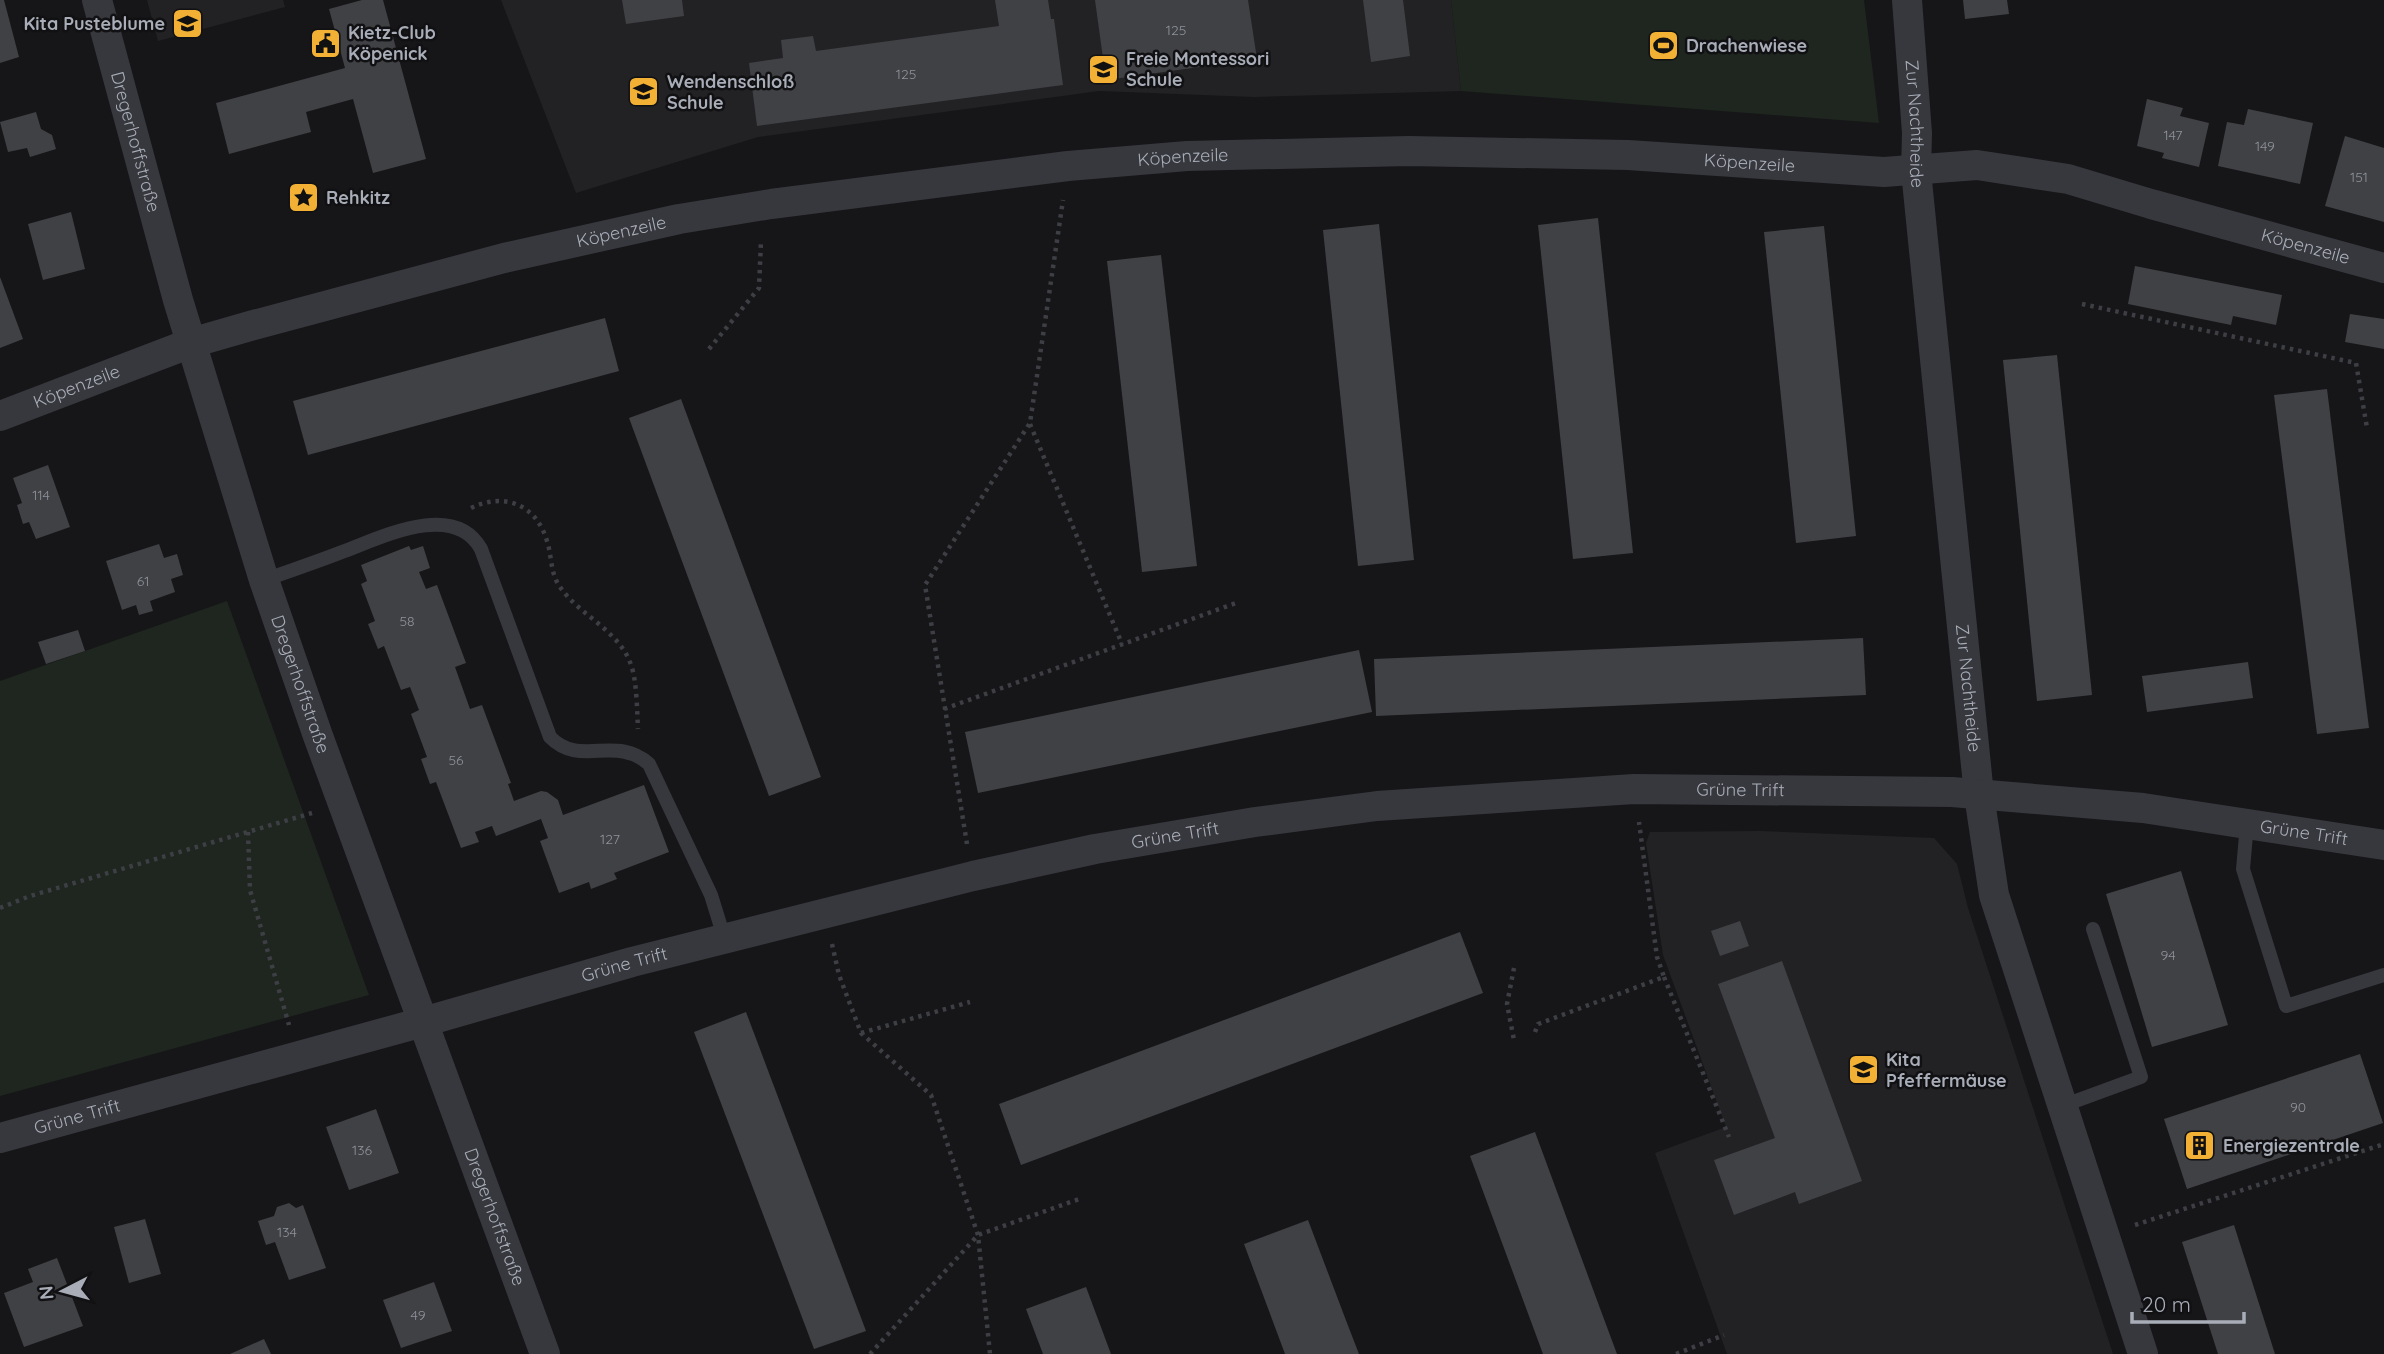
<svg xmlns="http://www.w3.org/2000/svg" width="2384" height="1354" font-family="Quicksand,sans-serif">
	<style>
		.built { fill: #222225 }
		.green { fill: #1e261f }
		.building { fill: #404145 }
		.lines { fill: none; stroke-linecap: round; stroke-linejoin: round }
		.path { stroke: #3d3f44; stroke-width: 4.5; stroke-dasharray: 3.5 5; stroke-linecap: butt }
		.service { stroke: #37383d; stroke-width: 14 }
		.minor { stroke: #37383d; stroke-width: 30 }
		.labels { text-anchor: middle; stroke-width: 5; stroke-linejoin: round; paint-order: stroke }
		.number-label { font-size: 14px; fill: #8e929b }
		.poi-label { font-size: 18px; font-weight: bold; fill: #a8adb8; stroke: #111113; text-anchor: start }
		.street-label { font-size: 18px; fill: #a8adb8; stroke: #111113 }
	</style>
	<rect width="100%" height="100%" fill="#161618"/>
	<g class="built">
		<polygon points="147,0 283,0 285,7 158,41"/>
		<polygon points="501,0 1451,0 1461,91 1254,97 1099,91 758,137 576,193"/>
		<polygon points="1760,831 1934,838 1957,864 1968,908 2113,1354 1727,1354 1655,1153 1726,1127 1663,955 1646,843 1650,832"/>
	</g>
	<g class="green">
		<polygon points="1451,0 1864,0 1879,123 1461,91"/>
		<polygon points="227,601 369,995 0,1096 0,681"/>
	</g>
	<g class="building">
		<polygon points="0,0 4,0 19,57 0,63"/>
		<polygon points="362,0 383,0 426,159 373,173 353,99 306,112 311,132 229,154 216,103 345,68 329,9"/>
		<polygon points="622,0 682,0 684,16 626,24"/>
		<polygon points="995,0 1048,0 1051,19 1054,19 1063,85 757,126 749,63 783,58 781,40 813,36 816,51 999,26"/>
		<polygon points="1095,0 1248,0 1257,59 1106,80"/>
		<polygon points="1363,0 1403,0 1410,56 1371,62"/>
		<polygon points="1963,0 2007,0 2009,14 1965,19"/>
		<polygon points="2147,99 2183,108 2180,116 2209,123 2199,167 2162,158 2164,153 2137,146"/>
		<polygon points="2248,109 2313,123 2300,184 2218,166 2227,122 2244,125"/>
		<polygon points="36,112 41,129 52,135 56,149 30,157 27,148 8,152 0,122"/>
		<polygon points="2345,136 2384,148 2384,222 2325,206"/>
		<polygon points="71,212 85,269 43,280 28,224"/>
		<polygon points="1598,218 1633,553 1573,559 1538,225"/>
		<polygon points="1379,224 1414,560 1358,566 1323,230"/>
		<polygon points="1824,226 1856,536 1796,543 1764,232"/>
		<polygon points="1161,255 1197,566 1142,572 1107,261"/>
		<polygon points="2135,266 2282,295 2276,325 2233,316 2231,325 2128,304"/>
		<polygon points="0,277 23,339 0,348"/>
		<polygon points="2350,314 2384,319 2384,349 2345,342"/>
		<polygon points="605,318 619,371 308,455 293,401"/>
		<polygon points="2057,355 2092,695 2037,701 2003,360"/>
		<polygon points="2327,389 2369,728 2317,734 2274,395"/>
		<polygon points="681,399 821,777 769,796 629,418"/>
		<polygon points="48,465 70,527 36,539 29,522 23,524 17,505 22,503 13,478"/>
		<polygon points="159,544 164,558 177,554 183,575 171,579 175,592 150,601 153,611 139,615 136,605 122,610 106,561"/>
		<polygon points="409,546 411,550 423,546 430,568 419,572 426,589 437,585 466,663 455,667 470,709 482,705 511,783 508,784 514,801 541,791 547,792 558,800 563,815 644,785 669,852 614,873 617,879 591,889 589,882 559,893 540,841 548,838 541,819 496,836 492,826 475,832 479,842 461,848 436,782 430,784 421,759 427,757 411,714 419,710 410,687 401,690 384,646 378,649 368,624 375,621 361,584 367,581 361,565"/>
		<polygon points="78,630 85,651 46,664 38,642"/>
		<polygon points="1863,638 1866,695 1376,716 1374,659"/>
		<polygon points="1359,650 1372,712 978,793 965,732"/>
		<polygon points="2248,662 2253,698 2147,712 2142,676"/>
		<polygon points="2181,871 2228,1025 2152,1047 2106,894"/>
		<polygon points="1740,921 1749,946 1720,956 1711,931"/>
		<polygon points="1460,932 1483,993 1021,1165 999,1104"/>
		<polygon points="1782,961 1862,1181 1799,1204 1795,1192 1734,1215 1714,1160 1775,1138 1718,984"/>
		<polygon points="746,1012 866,1331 814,1349 694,1032"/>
		<polygon points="2360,1054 2383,1123 2187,1189 2164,1119"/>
		<polygon points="376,1109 399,1173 349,1190 326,1127"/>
		<polygon points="1535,1132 1601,1311 1617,1354 1543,1354 1470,1156"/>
		<polygon points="289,1203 296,1208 303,1205 326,1268 289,1280 275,1242 266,1245 258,1221 274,1216 277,1207"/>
		<polygon points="145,1219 161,1274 129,1283 114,1227"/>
		<polygon points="1308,1220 1347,1323 1359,1354 1285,1354 1244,1244"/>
		<polygon points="2234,1225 2275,1354 2218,1354 2182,1242"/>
		<polygon points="57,1258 83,1326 24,1347 4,1293 33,1282 28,1269"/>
		<polygon points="434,1282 452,1331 401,1348 383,1300"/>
		<polygon points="1086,1287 1111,1354 1043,1354 1026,1309"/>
		<polygon points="264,1339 271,1354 230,1354"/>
	</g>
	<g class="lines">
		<g class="path">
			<polyline points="2082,304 2356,363 2367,428"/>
			<polyline points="709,349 759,288 761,241"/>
			<polyline points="1030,424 1122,644"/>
			<path d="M471,508C504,492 536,504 547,541C552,556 550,573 560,587C579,615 620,631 631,665C637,681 637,712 638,729"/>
			<polyline points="944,709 1236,603"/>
			<polyline points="248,832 250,890 289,1025"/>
			<polyline points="967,844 925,585 1030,423 1063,200"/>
			<polyline points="0,908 30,896 312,813"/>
			<polyline points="832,944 839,975 861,1033 931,1095 978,1235 990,1354"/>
			<polyline points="1514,968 1507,1004 1514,1040"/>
			<polyline points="1664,977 1729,1137"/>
			<polyline points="1535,1032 1538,1024 1664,977 1657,957 1639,822"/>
			<polyline points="861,1033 970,1002"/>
			<polyline points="2135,1225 2384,1144"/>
			<polyline points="870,1354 978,1235 1082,1198"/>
			<polyline points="1676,1354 1724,1335"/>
		</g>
		<g class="service">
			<path d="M264,580C290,571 316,562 342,552C380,538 454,500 481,549L550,737C580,768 615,734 649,764L711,895L724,937"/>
			<polyline points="2247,824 2243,869 2286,1006 2384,975"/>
			<polyline points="2062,1106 2141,1077 2093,929"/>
		</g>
		<g class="minor">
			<path id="s1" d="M97,0L178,300L264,580L318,736L545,1354"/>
			<path id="s2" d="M1907,0L1917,133L1916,171L1979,795L1994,895L2143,1354"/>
			<path id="s3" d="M0,416L191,343L250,326L504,258L679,219L771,204L1068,166L1187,156L1409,151L1628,155L1884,172L1977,165L2068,179L2151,204L2384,268"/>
			<path id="s4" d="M0,1138L423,1022L632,962L973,876L1095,849L1255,822L1377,806L1634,789L1952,792L2143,808L2384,845"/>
		</g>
	</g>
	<defs>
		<symbol id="school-square" viewBox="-11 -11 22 22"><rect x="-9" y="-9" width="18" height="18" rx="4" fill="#f2b134" stroke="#111113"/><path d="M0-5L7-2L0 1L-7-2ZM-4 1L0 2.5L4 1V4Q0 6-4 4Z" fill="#111"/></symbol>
		<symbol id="civic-square" viewBox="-11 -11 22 22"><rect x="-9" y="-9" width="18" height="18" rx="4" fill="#f2b134" stroke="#111113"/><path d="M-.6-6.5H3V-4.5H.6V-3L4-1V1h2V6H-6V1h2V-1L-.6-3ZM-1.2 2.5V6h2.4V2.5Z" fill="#111"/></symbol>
		<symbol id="stadium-square" viewBox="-11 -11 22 22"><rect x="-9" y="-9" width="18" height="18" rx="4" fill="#f2b134" stroke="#111113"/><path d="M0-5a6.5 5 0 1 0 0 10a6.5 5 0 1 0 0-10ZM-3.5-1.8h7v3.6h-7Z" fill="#111"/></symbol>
		<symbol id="sight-square" viewBox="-11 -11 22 22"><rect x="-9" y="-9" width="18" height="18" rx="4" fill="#f2b134" stroke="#111113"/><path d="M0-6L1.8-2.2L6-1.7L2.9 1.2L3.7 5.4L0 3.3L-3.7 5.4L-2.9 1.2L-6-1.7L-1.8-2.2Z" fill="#111"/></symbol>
		<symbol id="building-square" viewBox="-11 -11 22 22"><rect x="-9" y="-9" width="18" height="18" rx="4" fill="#f2b134" stroke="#111113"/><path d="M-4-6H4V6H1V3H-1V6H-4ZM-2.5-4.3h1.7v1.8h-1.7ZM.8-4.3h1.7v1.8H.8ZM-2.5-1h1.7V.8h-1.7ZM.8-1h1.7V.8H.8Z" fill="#111"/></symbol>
	</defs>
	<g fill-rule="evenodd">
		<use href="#school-square" x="170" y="6" width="35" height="35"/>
		<use href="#civic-square" x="308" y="26" width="35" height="35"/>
		<use href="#stadium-square" x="1646" y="28" width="35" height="35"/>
		<use href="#school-square" x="1086" y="52" width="35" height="35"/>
		<use href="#school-square" x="626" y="74" width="35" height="35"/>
		<use href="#sight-square" x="286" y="180" width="35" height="35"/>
		<use href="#school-square" x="1846" y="1052" width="35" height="35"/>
		<use href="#building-square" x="2182" y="1128" width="35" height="35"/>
	</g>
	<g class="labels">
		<g class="number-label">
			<text x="1176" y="35">125</text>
			<text x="906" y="79">125</text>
			<text x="2173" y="140">147</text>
			<text x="2265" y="151">149</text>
			<text x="2359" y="182">151</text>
			<text x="41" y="500">114</text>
			<text x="143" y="586">61</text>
			<text x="407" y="626">58</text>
			<text x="456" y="765">56</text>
			<text x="610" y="844">127</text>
			<text x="2168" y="960">94</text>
			<text x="2298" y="1112">90</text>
			<text x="362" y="1155">136</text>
			<text x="287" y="1237">134</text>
			<text x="418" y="1320">49</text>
		</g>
		<g class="poi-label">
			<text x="165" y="30" text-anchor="end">Kita Pusteblume</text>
			<text x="348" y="39">Kietz-Club<tspan x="348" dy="21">Köpenick</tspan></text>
			<text x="1686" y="52">Drachenwiese</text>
			<text x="1126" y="65">Freie Montessori<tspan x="1126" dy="21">Schule</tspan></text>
			<text x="667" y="88">Wendenschloß<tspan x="667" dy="21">Schule</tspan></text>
			<text x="326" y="204">Rehkitz</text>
			<text x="1886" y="1066">Kita<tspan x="1886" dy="21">Pfeffermäuse</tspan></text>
			<text x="2223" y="1152">Energiezentrale</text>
		</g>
		<g class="street-label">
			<text dy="6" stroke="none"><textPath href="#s2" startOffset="124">Zur Nachtheide</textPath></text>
			<text dy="6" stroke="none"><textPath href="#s1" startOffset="147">Dregerhoffstraße</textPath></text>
			<text dy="6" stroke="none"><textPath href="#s3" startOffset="1216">Köpenzeile</textPath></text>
			<text dy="6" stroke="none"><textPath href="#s3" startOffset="1783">Köpenzeile</textPath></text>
			<text dy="6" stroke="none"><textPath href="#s3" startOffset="649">Köpenzeile</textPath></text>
			<text dy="6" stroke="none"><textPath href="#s3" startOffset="2350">Köpenzeile</textPath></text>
			<text dy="6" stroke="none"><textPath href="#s3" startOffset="82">Köpenzeile</textPath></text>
			<text dy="6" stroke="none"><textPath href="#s1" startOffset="714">Dregerhoffstraße</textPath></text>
			<text dy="6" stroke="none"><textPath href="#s2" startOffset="691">Zur Nachtheide</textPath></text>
			<text dy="6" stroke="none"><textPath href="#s4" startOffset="1782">Grüne Trift</textPath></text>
			<text dy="6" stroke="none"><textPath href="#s4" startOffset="2348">Grüne Trift</textPath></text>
			<text dy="6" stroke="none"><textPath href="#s4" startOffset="1214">Grüne Trift</textPath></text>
			<text dy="6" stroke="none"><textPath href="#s4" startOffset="648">Grüne Trift</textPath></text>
			<text dy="6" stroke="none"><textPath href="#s4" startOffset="80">Grüne Trift</textPath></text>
			<text dy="6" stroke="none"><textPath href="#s1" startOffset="1281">Dregerhoffstraße</textPath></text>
		</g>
	</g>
	<g transform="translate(63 1291) rotate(264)" stroke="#111113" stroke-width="5" paint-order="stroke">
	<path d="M0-5L12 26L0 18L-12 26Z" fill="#a8adb8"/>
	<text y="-10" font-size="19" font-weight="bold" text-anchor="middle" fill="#a8adb8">N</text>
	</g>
	<path d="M2132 1312v10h112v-10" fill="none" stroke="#a8adb8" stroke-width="3.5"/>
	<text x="2142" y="1312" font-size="21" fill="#a8adb8" stroke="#111113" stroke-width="5" paint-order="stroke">20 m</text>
</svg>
